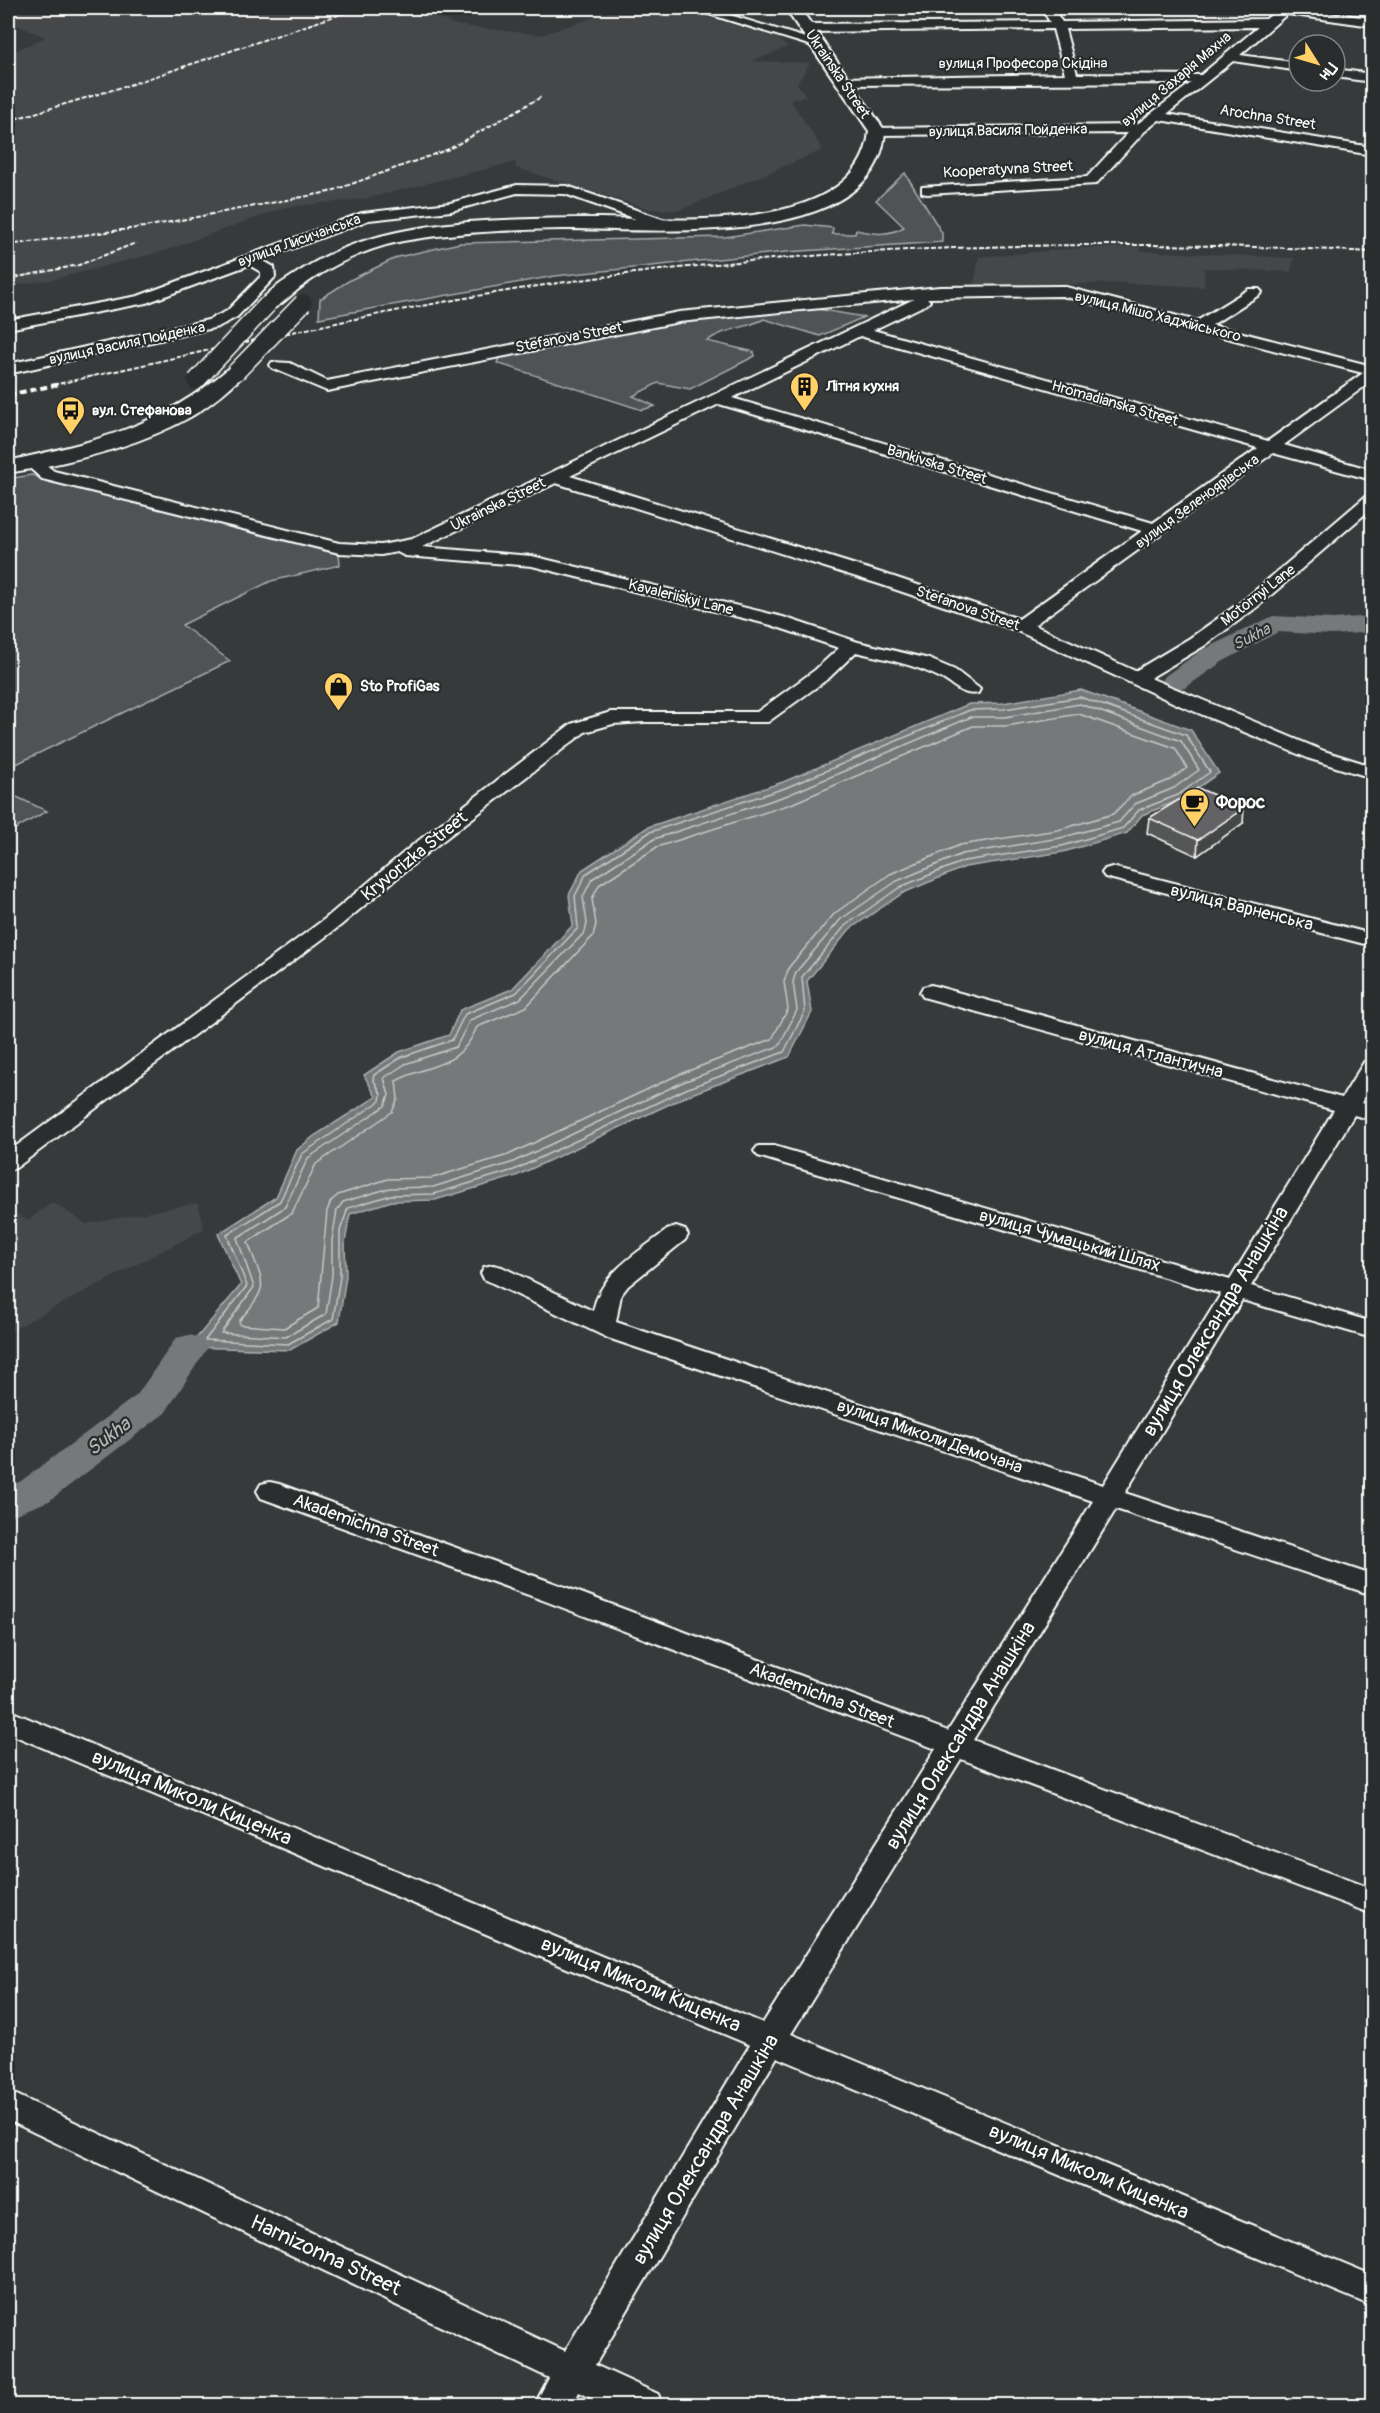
<svg xmlns="http://www.w3.org/2000/svg" width="1380" height="2413" font-family="Pangolin,sans-serif">
	<style>
		.built { fill: #444748 }
		.green { fill: #505354; stroke: #a8a9aa; stroke-width: 1.5 }
		.water { fill: #767879; stroke: #adaeaf; stroke-width: 1.5 }
		.lines { fill: none; stroke-linecap: round; stroke-linejoin: round }
		.shore { stroke: #c8c9c9; stroke-width: 1.5 }
		.river { fill: #767879; fill-rule: evenodd }
		.minor-casing { stroke: #fff; stroke-width: 4 }
		.major-casing { stroke: #fff; stroke-width: 4 }
		.minor { fill: #2a2d2e; fill-rule: evenodd }
		.major { fill: #2a2d2e; fill-rule: evenodd }
		.rail-far1 { stroke: #fff; stroke-width: 2; stroke-dasharray: 5 2; stroke-linecap: butt }
		.rail { stroke: #fff; stroke-width: 4; stroke-dasharray: 7 4; stroke-linecap: butt }
		.major-bridge-casing { stroke: #fff; stroke-width: 20; stroke-linecap: butt }
		.major-bridge { stroke: #2a2d2e; stroke-width: 17 }
		.wall { fill: #555657; stroke: #fff; stroke-width: 1.5 }
		.shaded-wall { fill: #454647; stroke: #fff; stroke-width: 1.5 }
		.building { fill: #636465; stroke: #fff; stroke-width: 1.5 }
		.labels { text-anchor: middle; stroke-width: 4.5; stroke-linejoin: round; paint-order: stroke }
		.far-street-label { font-size: 15px; fill: #fff; stroke: #2a2d2e }
		.far-poi-label { font-size: 15px; font-weight: bold; fill: #fff; stroke: #2a2d2e; text-anchor: start }
		.far-water-label { font-size: 16px; font-style: italic; fill: #b4b5b5; stroke: #2a2d2e }
		.poi-label { font-size: 18px; font-weight: bold; fill: #fff; stroke: #2a2d2e; text-anchor: start }
		.street-label { font-size: 18px; fill: #fff; stroke: #2a2d2e }
		.water-label { font-size: 20px; font-style: italic; fill: #b4b5b5; stroke: #2a2d2e }
		.near-street-label { font-size: 21px; fill: #fff; stroke: #2a2d2e }
	</style>
	<rect width="100%" height="100%" fill="#373a3b"/>
	<filter id="ink" filterUnits="userSpaceOnUse"><feTurbulence type="fractalNoise" baseFrequency=".0167" numOctaves="2"/><feDisplacementMap in="SourceGraphic" scale="12" xChannelSelector="R" yChannelSelector="G"/><feConvolveMatrix kernelMatrix="1 2 1 2 8 2 1 2 1" color-interpolation-filters="sRGB"/></filter>
	<g filter="url(#ink)">
		<g class="built">
			<polygon points="22,8 427,8 431,15 456,25 541,35 621,8 674,8 776,37 788,47 752,61 810,63 797,84 807,97 790,99 823,150 680,210 649,209 516,168 515,162 364,199 286,207 164,251 51,280 8,286 8,54 45,37 9,22"/>
			<polygon points="1140,247 1140,251 1294,258 1291,272 1204,268 1204,287 1125,283 974,286 979,257 1081,248"/>
			<polygon points="52,1202 86,1224 198,1203 204,1229 8,1332 8,1210 28,1220"/>
		</g>
		<g class="green">
			<path d="M905,173L942,233V242L786,252L555,276L319,318L320,299L350,280L398,257L460,243L725,237L805,225L833,228L832,234H855L856,230C875,234 888,236 904,227L876,200Z"/>
			<path d="M811,308L864,317L820,336L764,319C745,329 725,328 707,341L754,352L755,356L690,389L658,383L633,396L655,406L642,410L497,363L501,354L677,322Z"/>
			<polygon points="31,475 339,553 340,565 271,581 182,625 230,661 8,768 8,479"/>
			<polygon points="8,793 47,811 8,833"/>
		</g>
		<polygon class="water" points="1081,690 1191,730 1219,773 1180,800 1142,815 1127,833 1063,852 965,867 903,893 850,929 807,981 812,1012 789,1057 689,1095 516,1176 435,1200 392,1201 350,1214 345,1242 346,1276 339,1322 290,1350 189,1347 241,1285 218,1234 276,1197 297,1150 314,1136 376,1097 364,1075 399,1052 449,1035 460,1010 512,989 573,925 569,895 582,870 648,827 783,782 969,704 1003,703"/>
		<g class="lines">
			<g class="shore">
				<polygon points="1080,697 1186,735 1210,772 1178,795 1139,810 1123,828 1062,846 964,861 900,887 846,925 802,977 805,1011 784,1052 686,1089 514,1170 434,1194 391,1195 348,1208 340,1231 340,1277 333,1319 288,1344 205,1340 247,1286 227,1235 280,1201 302,1154 380,1101 381,1094 373,1079 374,1075 402,1057 452,1040 465,1014 516,993 578,928 575,896 586,874 650,832 785,788 970,710 1004,709"/>
				<polygon points="1080,704 1181,741 1199,770 1174,788 1135,804 1119,822 1060,838 962,854 897,881 841,919 796,972 793,982 797,1010 779,1046 683,1082 511,1163 433,1187 390,1188 343,1202 337,1210 332,1240 332,1276 326,1314 286,1337 221,1333 254,1287 237,1238 285,1207 308,1158 385,1106 389,1095 384,1078 405,1064 456,1047 470,1020 520,999 585,932 587,923 583,897 592,879 654,839 788,795 971,717 1005,717"/>
				<path d="M1079,714L1175,748L1187,768L1170,780L1131,796L1113,814L1058,830L960,845L890,874L835,913L789,967L784,982L788,1009L772,1039L680,1074L508,1155L432,1178L388,1179L338,1195L331,1201L327,1211L318,1308L284,1328L240,1325L239,1321C272,1284 263,1286 248,1242L292,1213L316,1164L392,1112L398,1099L396,1081C431,1062 459,1070 477,1027L526,1007L593,936L596,924L592,899L599,885L657,847L791,804L973,726H1006Z"/>
			</g>
			<g class="river">
				<polygon points="1273,616 1333,619 1372,616 1372,632 1333,635 1278,632 1222,662 1185,688 1175,690 1165,688 1161,682 1165,676 1202,650"/>
				<polygon points="189,1335 202,1338 208,1347 165,1413 49,1501 8,1517 8,1487 21,1481 137,1395 176,1338"/>
			</g>
			<defs>
				<g id="minor">
					<polygon points="689,8 707,8 822,43 816,47 812,46"/>
					<path d="M1041,8H1053L1062,22L1266,19L1280,8L1372,18V26L1287,14L1240,55L1299,63V71L1233,61L1167,114L1372,147V155L1159,120L1144,132L1096,184L927,194L922,193V187L1087,177L1128,133L877,135L870,131L872,128L1136,125L1191,83L842,85L836,81L837,78L1065,74L1053,29L807,32L801,28L807,24L1050,22ZM1258,27L1201,75L1077,74L1065,29Z"/>
					<polygon points="1335,69 1372,74 1372,82 1335,77"/>
					<polygon points="517,185 567,186 668,221 670,224 668,227 658,227 565,194 517,193 451,211 369,220 262,260 274,267 275,277 237,317 218,327 8,374 8,364 208,320 227,311 261,276 261,272 249,265 146,303 8,329 8,320 138,296 362,213 450,203"/>
					<path d="M1062,286L1197,321L1249,289H1259L1262,292L1259,295L1212,325L1372,366V381L1284,445L1372,470V480L1273,453L1034,625L1135,671L1190,638L1244,600L1366,496L1372,495V508L1256,608L1204,646L1150,678L1324,751L1372,766V778L1310,759L1181,706L1015,630L879,584L556,483L422,547L532,556L783,617L858,642L929,659L955,670L980,689L978,693C963,697 953,684 941,678C914,664 884,659 856,652L829,678L768,722H644L613,724L585,732L428,852L340,926L16,1168L8,1170V1152L326,918L414,844L571,724L611,712H757L815,670L839,648L771,625L532,566L405,556L397,552L381,555L339,553L42,479L23,462L25,458H37L54,471L339,543L381,545L412,539L914,299L679,322L327,391L272,368L270,365L272,362L290,363L327,381L679,312L940,287ZM1062,296L1363,373L1268,441L873,330L927,304L930,301L927,298ZM860,336L1258,448L1153,523L732,398ZM719,404L1142,531L1019,619L891,576L570,476Z"/>
					<polygon points="1112,867 1372,934 1372,946 1105,877 1102,873 1105,869"/>
					<path d="M931,985L1342,1098L1364,1062L1372,1060V1085L1362,1103L1372,1106V1120L1354,1115L1251,1286L1372,1322V1338L1242,1300L1125,1493L1372,1575V1595L1116,1509L973,1740L1372,1889V1914L961,1759L791,2034L1372,2275V2306L777,2057L595,2365L658,2394L663,2406H607L579,2392L572,2406H534L549,2378L8,2120V2091L565,2351L750,2045L8,1733V1710L763,2023L936,1749L545,1601L261,1498L257,1491L261,1484L270,1482L279,1484L565,1587L948,1731L1093,1501L608,1338L484,1279L481,1273L484,1267L493,1265L502,1267L593,1311C601,1272 638,1253 667,1230L676,1227L685,1230L688,1235L685,1240L628,1286L621,1295L616,1322L1103,1485L1221,1294L758,1156L754,1151L758,1146H774L1230,1280L1334,1110L923,997L920,992L923,987Z"/>
				</g>
				<g id="major">
					<path d="M785,8H800L885,131C877,254 645,228 562,229C509,230 455,232 403,241C368,248 333,264 304,285C292,293 281,307 267,311L258,305C267,291 286,280 300,271C350,238 409,227 468,222C512,219 556,218 600,218C673,219 860,236 869,131Z"/>
					<path d="M236,366L243,368L246,372L243,376C227,390 211,405 192,416C138,447 69,463 8,473V461C94,442 161,427 229,368Z"/>
				</g>
			</defs>
			<use href="#minor" class="minor-casing"/>
			<use href="#major" class="major-casing"/>
			<use href="#minor" class="minor"/>
			<use href="#major" class="major"/>
			<g class="rail-far1">
				<polyline points="8,121 129,85 347,12"/>
				<polyline points="8,245 144,227 329,192 449,149 541,97"/>
				<polyline points="8,279 79,265 136,243"/>
				<path d="M53,385C216,349 379,310 545,285C818,245 1097,237 1372,252"/>
			</g>
			<polyline class="rail" points="8,395 60,384"/>
			<defs>
				<g id="major-bridge">
					<polyline points="236,372 303,303"/>
					<polyline points="196,381 267,305"/>
				</g>
			</defs>
			<use href="#major-bridge" class="major-bridge-casing"/>
			<use href="#major-bridge" class="major-bridge"/>
		</g>
		<polygon class="wall" points="1149,818 1243,823 1197,856 1147,833"/>
		<polygon class="shaded-wall" points="1244,808 1243,823 1197,856 1198,840"/>
		<polygon class="building" points="1198,788 1244,808 1198,840 1149,818"/>
	</g>
	<defs>
		<symbol id="building-pin" viewBox="-11 -11 22 30"><path d="M0 17L-7.5 6A9.5 9.5 0 1 1 7.5 6Z" fill="#ffd166" stroke="#2a2d2e"/><path d="M-4-6H4V6H1V3H-1V6H-4ZM-2.5-4.3h1.7v1.8h-1.7ZM.8-4.3h1.7v1.8H.8ZM-2.5-1h1.7V.8h-1.7ZM.8-1h1.7V.8H.8Z" fill="#111"/></symbol>
		<symbol id="bus-pin" viewBox="-11 -11 22 30"><path d="M0 17L-7.5 6A9.5 9.5 0 1 1 7.5 6Z" fill="#ffd166" stroke="#2a2d2e"/><path d="M-5-6H5V4H4V6H2V4H-2V6H-4V4H-5ZM-3.5-4V0h7V-4ZM-3.5 1.2v1.5H-2V1.2ZM2 1.2v1.5H3.5V1.2Z" fill="#111"/></symbol>
		<symbol id="shop-pin" viewBox="-11 -11 22 30"><path d="M0 17L-7.5 6A9.5 9.5 0 1 1 7.5 6Z" fill="#ffd166" stroke="#2a2d2e"/><path d="M-5-2.5h2.3a2.7 3.5 0 0 1 5.4 0H5L5.5 6h-11ZM-1.5-2.5h3a1.5 2.3 0 0 0-3 0Z" fill="#111"/></symbol>
		<symbol id="cafe-pin" viewBox="-11 -11 22 30"><path d="M0 17L-7.5 6A9.5 9.5 0 1 1 7.5 6Z" fill="#ffd166" stroke="#2a2d2e"/><path d="M-5.5-4.5H6V0H3Q3 3.5 0 3.5H-2.5Q-5.5 3.5-5.5 0ZM3-3.2v2h1.7v-2ZM-6 4.5H4V6H-6Z" fill="#111"/></symbol>
	</defs>
	<g fill-rule="evenodd">
		<use href="#building-pin" x="788" y="370" width="33" height="45"/>
		<use href="#bus-pin" x="54" y="394" width="33" height="45"/>
		<use href="#shop-pin" x="322" y="670" width="33" height="45"/>
		<use href="#cafe-pin" x="1178" y="786" width="33" height="45"/>
	</g>
	<g class="labels">
		<g class="far-street-label">
			<text x="1023" y="68">вулиця Професора Скідіна</text>
			<text transform="translate(838 74) rotate(56)" y="5">Ukrainska Street</text>
			<text transform="translate(1176 79) rotate(-40)" y="5">вулиця Захарія Махна</text>
			<text transform="translate(1268 117) rotate(9)" y="5">Arochna Street</text>
			<text transform="translate(1008 130) rotate(-1)" y="5">вулиця Василя Пойденка</text>
			<text transform="translate(1008 169) rotate(-3)" y="5">Kooperatyvna Street</text>
			<text transform="translate(299 240) rotate(-20)" y="5">вулиця Лисичанська</text>
			<text transform="translate(1158 316) rotate(14)" y="5">вулиця Мішо Хаджійського</text>
			<text transform="translate(569 337) rotate(-11)" y="5">Stefanova Street</text>
			<text transform="translate(127 343) rotate(-12)" y="5">вулиця Василя Пойденка</text>
			<text transform="translate(1115 403) rotate(16)" y="5">Hromadianska Street</text>
			<text transform="translate(937 464) rotate(17)" y="5">Bankivska Street</text>
			<text transform="translate(1197 501) rotate(-36)" y="5">вулиця Зеленоярівська</text>
			<text transform="translate(498 504) rotate(-26)" y="5">Ukrainska Street</text>
			<text transform="translate(1258 595) rotate(-38)" y="5">Motornyi Lane</text>
			<text transform="translate(681 597) rotate(14)" y="5">Kavaleriiskyi Lane</text>
			<text transform="translate(968 608) rotate(19)" y="5">Stefanova Street</text>
		</g>
		<g class="far-poi-label">
			<text x="826" y="391">Літня кухня</text>
			<text x="92" y="415">вул. Стефанова</text>
			<text x="360" y="691">Sto ProfiGas</text>
		</g>
		<g class="far-water-label">
			<text transform="translate(1251 636) rotate(-27)" y="6">Sukha</text>
		</g>
		<g class="poi-label">
			<text x="1216" y="808">Форос</text>
		</g>
		<g class="street-label">
			<text transform="translate(414 856) rotate(-39)" y="6">Kryvorizka Street</text>
			<text transform="translate(1242 907) rotate(14)" y="6">вулиця Варненська</text>
			<text transform="translate(1151 1053) rotate(15)" y="6">вулиця Атлантична</text>
			<text transform="translate(1070 1240) rotate(16)" y="6">вулиця Чумацький Шлях</text>
			<text transform="translate(930 1436) rotate(19)" y="6">вулиця Миколи Демочана</text>
			<text transform="translate(366 1525) rotate(20)" y="6">Akademichna Street</text>
			<text transform="translate(822 1695) rotate(21)" y="6">Akademichna Street</text>
		</g>
		<g class="water-label">
			<text transform="translate(108 1436) rotate(-37)" y="7">Sukha</text>
		</g>
		<g class="near-street-label">
			<text transform="translate(1215 1321) rotate(-59)" y="7">вулиця Олександра Анашкіна</text>
			<text transform="translate(960 1735) rotate(-58)" y="7">вулиця Олександра Анашкіна</text>
			<text transform="translate(192 1797) rotate(23)" y="7">вулиця Миколи Киценка</text>
			<text transform="translate(641 1984) rotate(23)" y="7">вулиця Миколи Киценка</text>
			<text transform="translate(705 2149) rotate(-59)" y="7">вулиця Олександра Анашкіна</text>
			<text transform="translate(1089 2171) rotate(23)" y="7">вулиця Миколи Киценка</text>
			<text transform="translate(326 2255) rotate(25)" y="7">Harnizonna Street</text>
		</g>
	</g>
	<rect width="1380" height="2413" fill="none" stroke="#2a2d2e" stroke-width="30"/>
	<rect x="15" y="15" width="1350" height="2383" fill="none" stroke="#fff" stroke-width="2" filter="url(#ink)"/>
	<g transform="translate(1317 63) rotate(127)"><circle r="28" fill="#2a2d2e" stroke="#7f8182" stroke-width="1.5"/>
	<path d="M0-4.5L10 22L0 15L-10 22Z" fill="#ffd166"/>
	<text y="-9" font-size="16" font-weight="bold" text-anchor="middle" fill="#ffffff">Пн</text>
	</g>
</svg>
